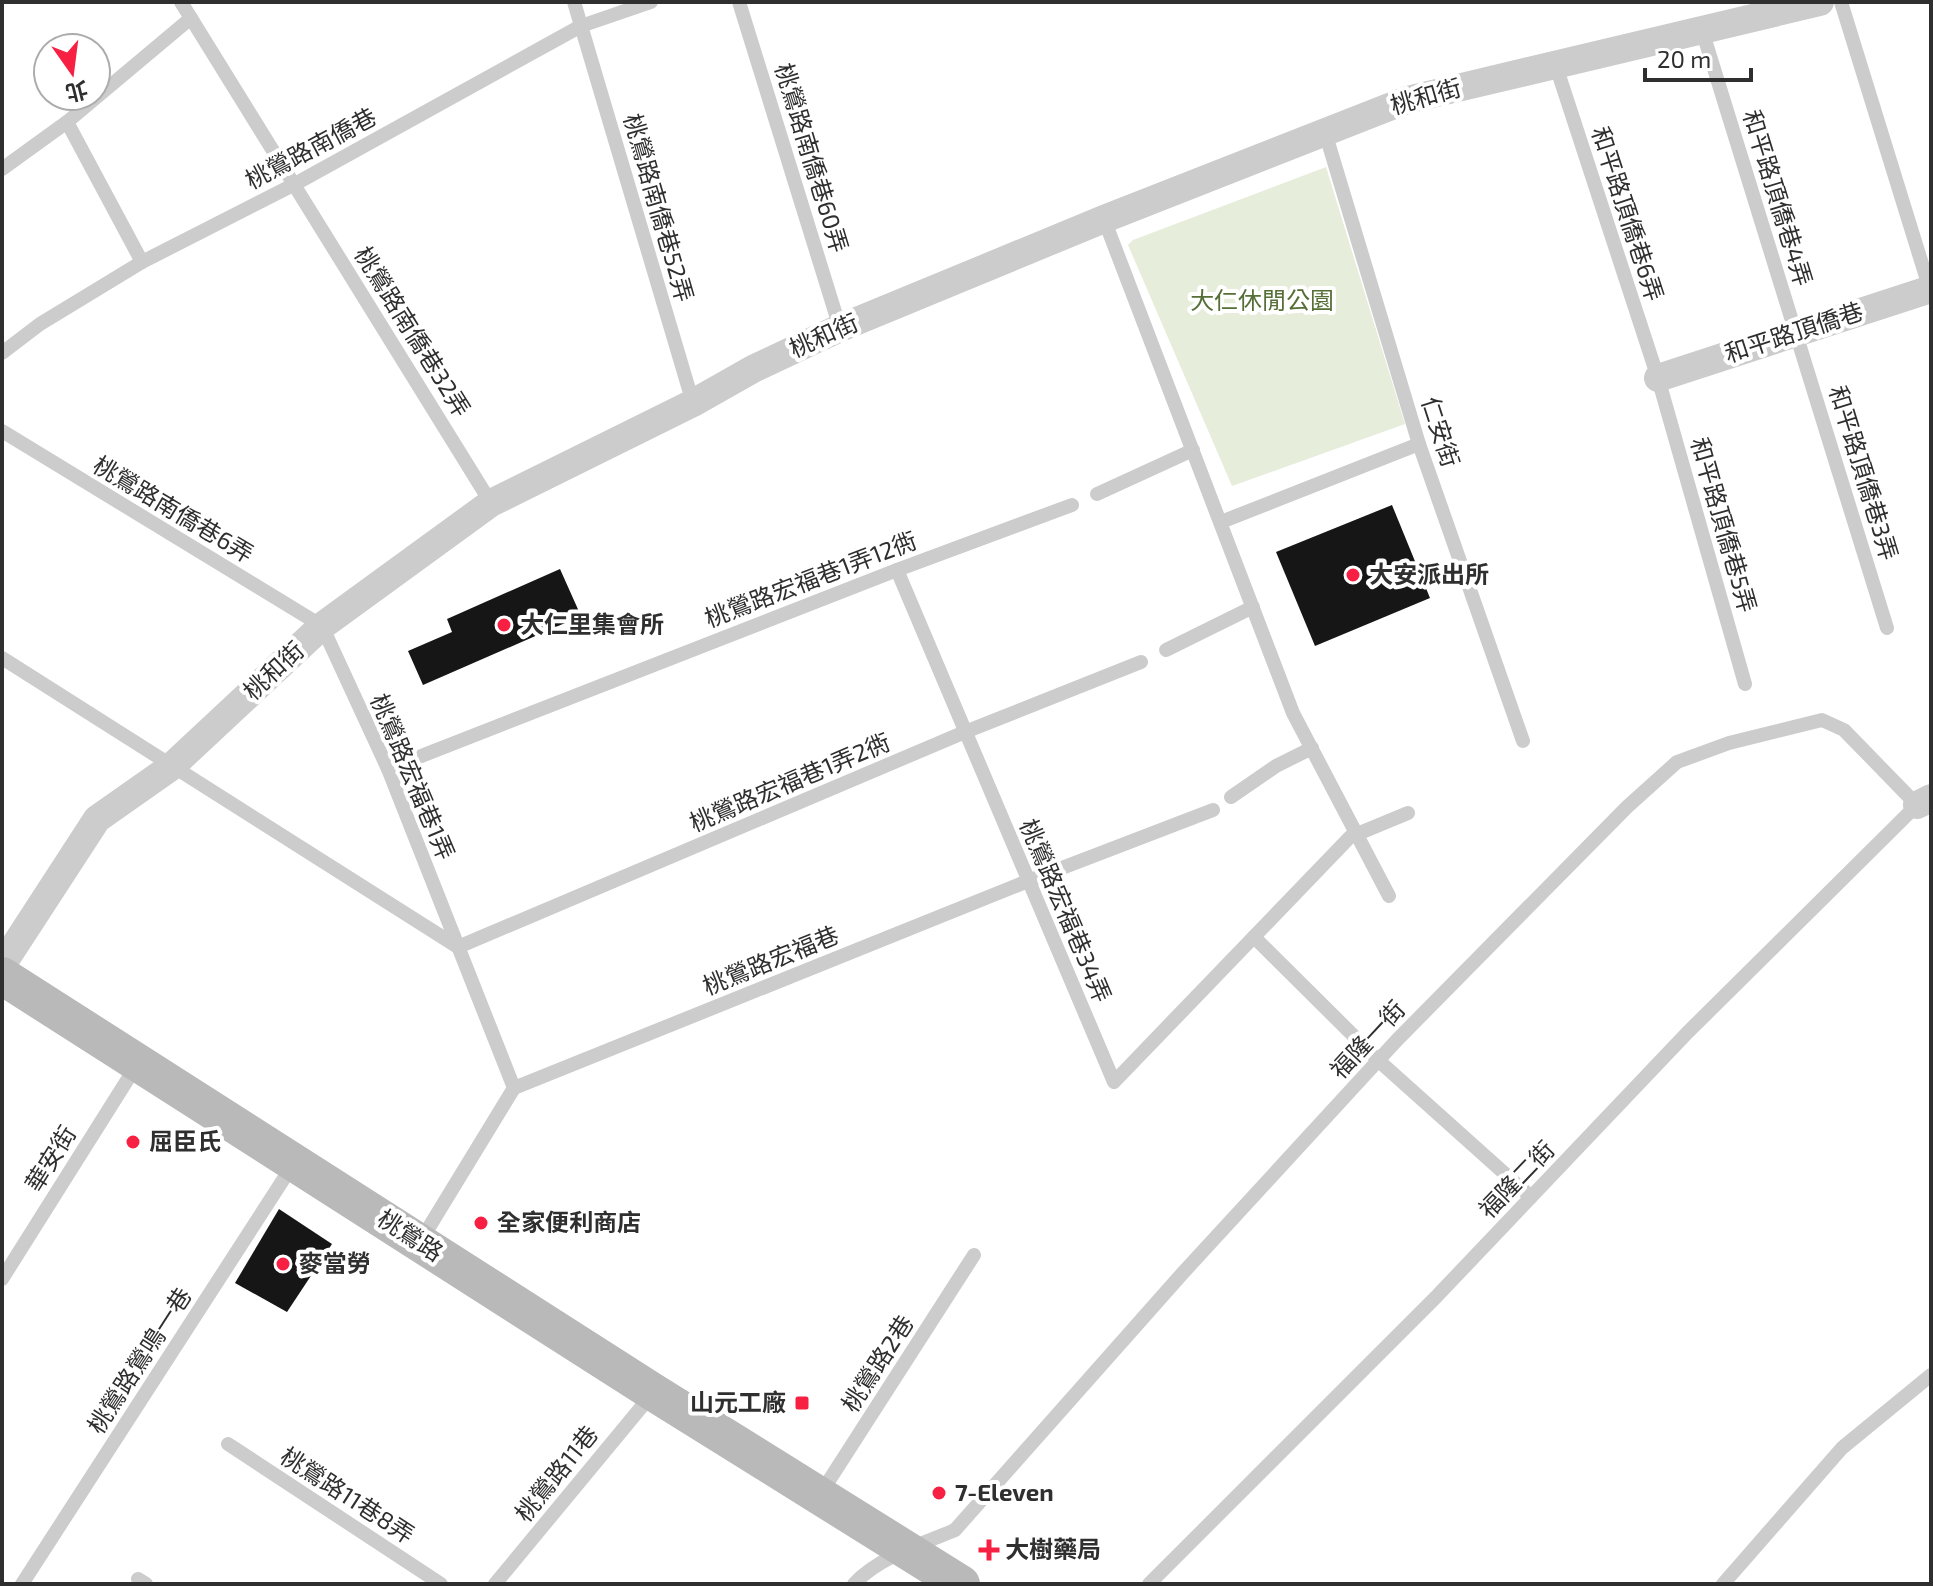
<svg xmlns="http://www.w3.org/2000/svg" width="1933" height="1586" font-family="'Exo 2','Noto Sans TC',sans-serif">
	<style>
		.green { fill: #e6eddb }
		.building { fill: #161616 }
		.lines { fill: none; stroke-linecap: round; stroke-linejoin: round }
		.service { stroke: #ccc; stroke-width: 14 }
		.minor { stroke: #ccc; stroke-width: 28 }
		.secondary { stroke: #b9b9b9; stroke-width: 38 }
		.poi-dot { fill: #f72042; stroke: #fff; stroke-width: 3 }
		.labels { text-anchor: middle; stroke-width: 8; stroke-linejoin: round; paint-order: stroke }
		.street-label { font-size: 24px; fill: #2f2f2f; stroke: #fff }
		.park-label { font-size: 24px; fill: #566f37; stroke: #fff }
		.poi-label { font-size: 24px; font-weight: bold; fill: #2f2f2f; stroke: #fff; text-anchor: start }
	</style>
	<rect width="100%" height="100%" fill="#fff"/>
	<polygon class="green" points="1326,167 1405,424 1232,486 1128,245 1133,240"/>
	<g class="building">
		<polygon points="1392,505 1430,598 1315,646 1276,552"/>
		<polygon points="560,569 581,616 423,685 408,651 452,632 447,619"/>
		<polygon points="279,1209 332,1244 287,1312 235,1283"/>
	</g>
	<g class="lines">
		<g class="service">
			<polyline points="181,2 491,503"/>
			<polyline points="574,2 693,403"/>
			<polyline points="739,2 840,328"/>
			<polyline points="1841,2 1931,293"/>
			<polyline points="1702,30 1887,628"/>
			<polyline points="1555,63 1658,378 1745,684"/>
			<polyline points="67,122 142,262"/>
			<polyline points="1325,132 1419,444 1523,741"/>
			<polyline points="2,169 67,122 191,18"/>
			<polyline points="1104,219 1293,713 1389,896"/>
			<polyline points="2,353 40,324 142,262 295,184 581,26 651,2"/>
			<polyline points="2,431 322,626 388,769 514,1088"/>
			<polyline points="1097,494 1193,450"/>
			<polyline points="1221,522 1419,444"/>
			<polyline points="897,570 1114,1082 1350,837 1408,813"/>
			<polyline points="1166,650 1253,607"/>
			<polyline points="2,658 458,947 965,732 1141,662"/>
			<polyline points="388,769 897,570 1072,505"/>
			<polyline points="1231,797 1276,766 1312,748"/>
			<polyline points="1254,937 1379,1061 1531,1197"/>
			<polyline points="420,1242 514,1088 1028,881 1213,810"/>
			<polyline points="2,1279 138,1063"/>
			<polyline points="228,1444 441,1584"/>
			<polyline points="821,1493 974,1255"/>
			<polyline points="138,1579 146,1584"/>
			<polyline points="22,1584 294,1163"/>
			<polyline points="495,1584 653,1393"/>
			<path d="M854,1584C879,1557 922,1544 955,1530L1181,1275L1397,1040L1627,807L1677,762L1729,743L1822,720L1844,730L1917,805L1687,1033L1436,1297L1149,1584"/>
			<polyline points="1723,1584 1842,1448 1931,1375"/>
		</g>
		<g class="minor">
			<polyline points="1658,378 1931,289"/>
			<polyline points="1917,805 1931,798"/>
			<polyline points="2,965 97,819 171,767 322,626 491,503 693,403 753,369 840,328 1104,219 1407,100 1820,2"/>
		</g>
		<polyline class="secondary" points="2,976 653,1392 961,1584"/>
	</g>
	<g class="poi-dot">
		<circle cx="1353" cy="575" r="8"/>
		<circle cx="504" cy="625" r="8"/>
		<circle cx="133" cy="1142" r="8"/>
		<circle cx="481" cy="1223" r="8"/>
		<circle cx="283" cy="1264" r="8"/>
		<rect x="794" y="1395" width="16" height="16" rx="4"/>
		<circle cx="939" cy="1493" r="8"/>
		<path d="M985 1538h8v8h8v8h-8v8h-8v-8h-8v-8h8z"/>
	</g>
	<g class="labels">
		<g class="street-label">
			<text transform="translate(1426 97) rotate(-16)" y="8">桃和街</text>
			<text transform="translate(311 149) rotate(-28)" y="8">桃鶯路南僑巷</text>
			<text transform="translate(811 158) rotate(73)" y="8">桃鶯路南僑巷60弄</text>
			<text transform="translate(1777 198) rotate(73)" y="8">和平路頂僑巷4弄</text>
			<text transform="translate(658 208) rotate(74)" y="8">桃鶯路南僑巷52弄</text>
			<text transform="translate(1627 214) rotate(72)" y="8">和平路頂僑巷6弄</text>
			<text transform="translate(412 332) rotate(58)" y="8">桃鶯路南僑巷32弄</text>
			<text transform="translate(1794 333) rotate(-18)" y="8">和平路頂僑巷</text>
			<text transform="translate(824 336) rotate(-24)" y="8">桃和街</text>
			<text transform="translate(1440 432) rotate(72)" y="8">仁安街</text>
			<text transform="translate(1863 473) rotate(73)" y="8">和平路頂僑巷3弄</text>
			<text transform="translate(173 510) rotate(31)" y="8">桃鶯路南僑巷6弄</text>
			<text transform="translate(1723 525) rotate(74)" y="8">和平路頂僑巷5弄</text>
			<text transform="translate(811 580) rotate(-21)" y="8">桃鶯路宏福巷1弄12衖</text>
			<text transform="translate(274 671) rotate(-43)" y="8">桃和街</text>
			<text transform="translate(412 777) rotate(67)" y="8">桃鶯路宏福巷1弄</text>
			<text transform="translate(790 783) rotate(-23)" y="8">桃鶯路宏福巷1弄2衖</text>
			<text transform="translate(1065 911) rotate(67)" y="8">桃鶯路宏福巷34弄</text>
			<text transform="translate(771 961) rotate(-22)" y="8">桃鶯路宏福巷</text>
			<text transform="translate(1368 1040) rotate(-47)" y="8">福隆一街</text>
			<text transform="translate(51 1159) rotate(-58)" y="8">華安街</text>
			<text transform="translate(1517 1180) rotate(-46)" y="8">福隆二街</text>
			<text transform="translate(410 1236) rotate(33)" y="8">桃鶯路</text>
			<text transform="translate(140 1361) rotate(-57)" y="8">桃鶯路鶯鳴一巷</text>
			<text transform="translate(878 1364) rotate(-57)" y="8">桃鶯路2巷</text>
			<text transform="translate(557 1474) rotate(-51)" y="8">桃鶯路11巷</text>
			<text transform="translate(347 1496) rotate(33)" y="8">桃鶯路11巷8弄</text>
		</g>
		<g class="park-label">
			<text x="1262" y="309">大仁休閒公園</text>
		</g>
		<g class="poi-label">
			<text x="1369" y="583">大安派出所</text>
			<text x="520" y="633">大仁里集會所</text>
			<text x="149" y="1150">屈臣氏</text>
			<text x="497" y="1231">全家便利商店</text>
			<text x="299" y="1272">麥當勞</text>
			<text x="786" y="1411" text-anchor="end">山元工廠</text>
			<text x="955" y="1501">7-Eleven</text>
			<text x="1005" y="1558">大樹藥局</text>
		</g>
	</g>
	<rect width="1933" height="1586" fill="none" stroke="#2f2f2f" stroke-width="8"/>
	<g transform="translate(72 72) rotate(166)"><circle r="38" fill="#ffffff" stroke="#acacac" stroke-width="2"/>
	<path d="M0-6L14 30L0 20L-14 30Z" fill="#f72042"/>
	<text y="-12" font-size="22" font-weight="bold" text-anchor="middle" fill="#2f2f2f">北</text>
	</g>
	<path d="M1645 68v12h106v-12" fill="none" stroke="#2f2f2f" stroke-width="4"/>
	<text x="1657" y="68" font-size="24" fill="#2f2f2f" stroke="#ffffff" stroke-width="6" paint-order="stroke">20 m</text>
</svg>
